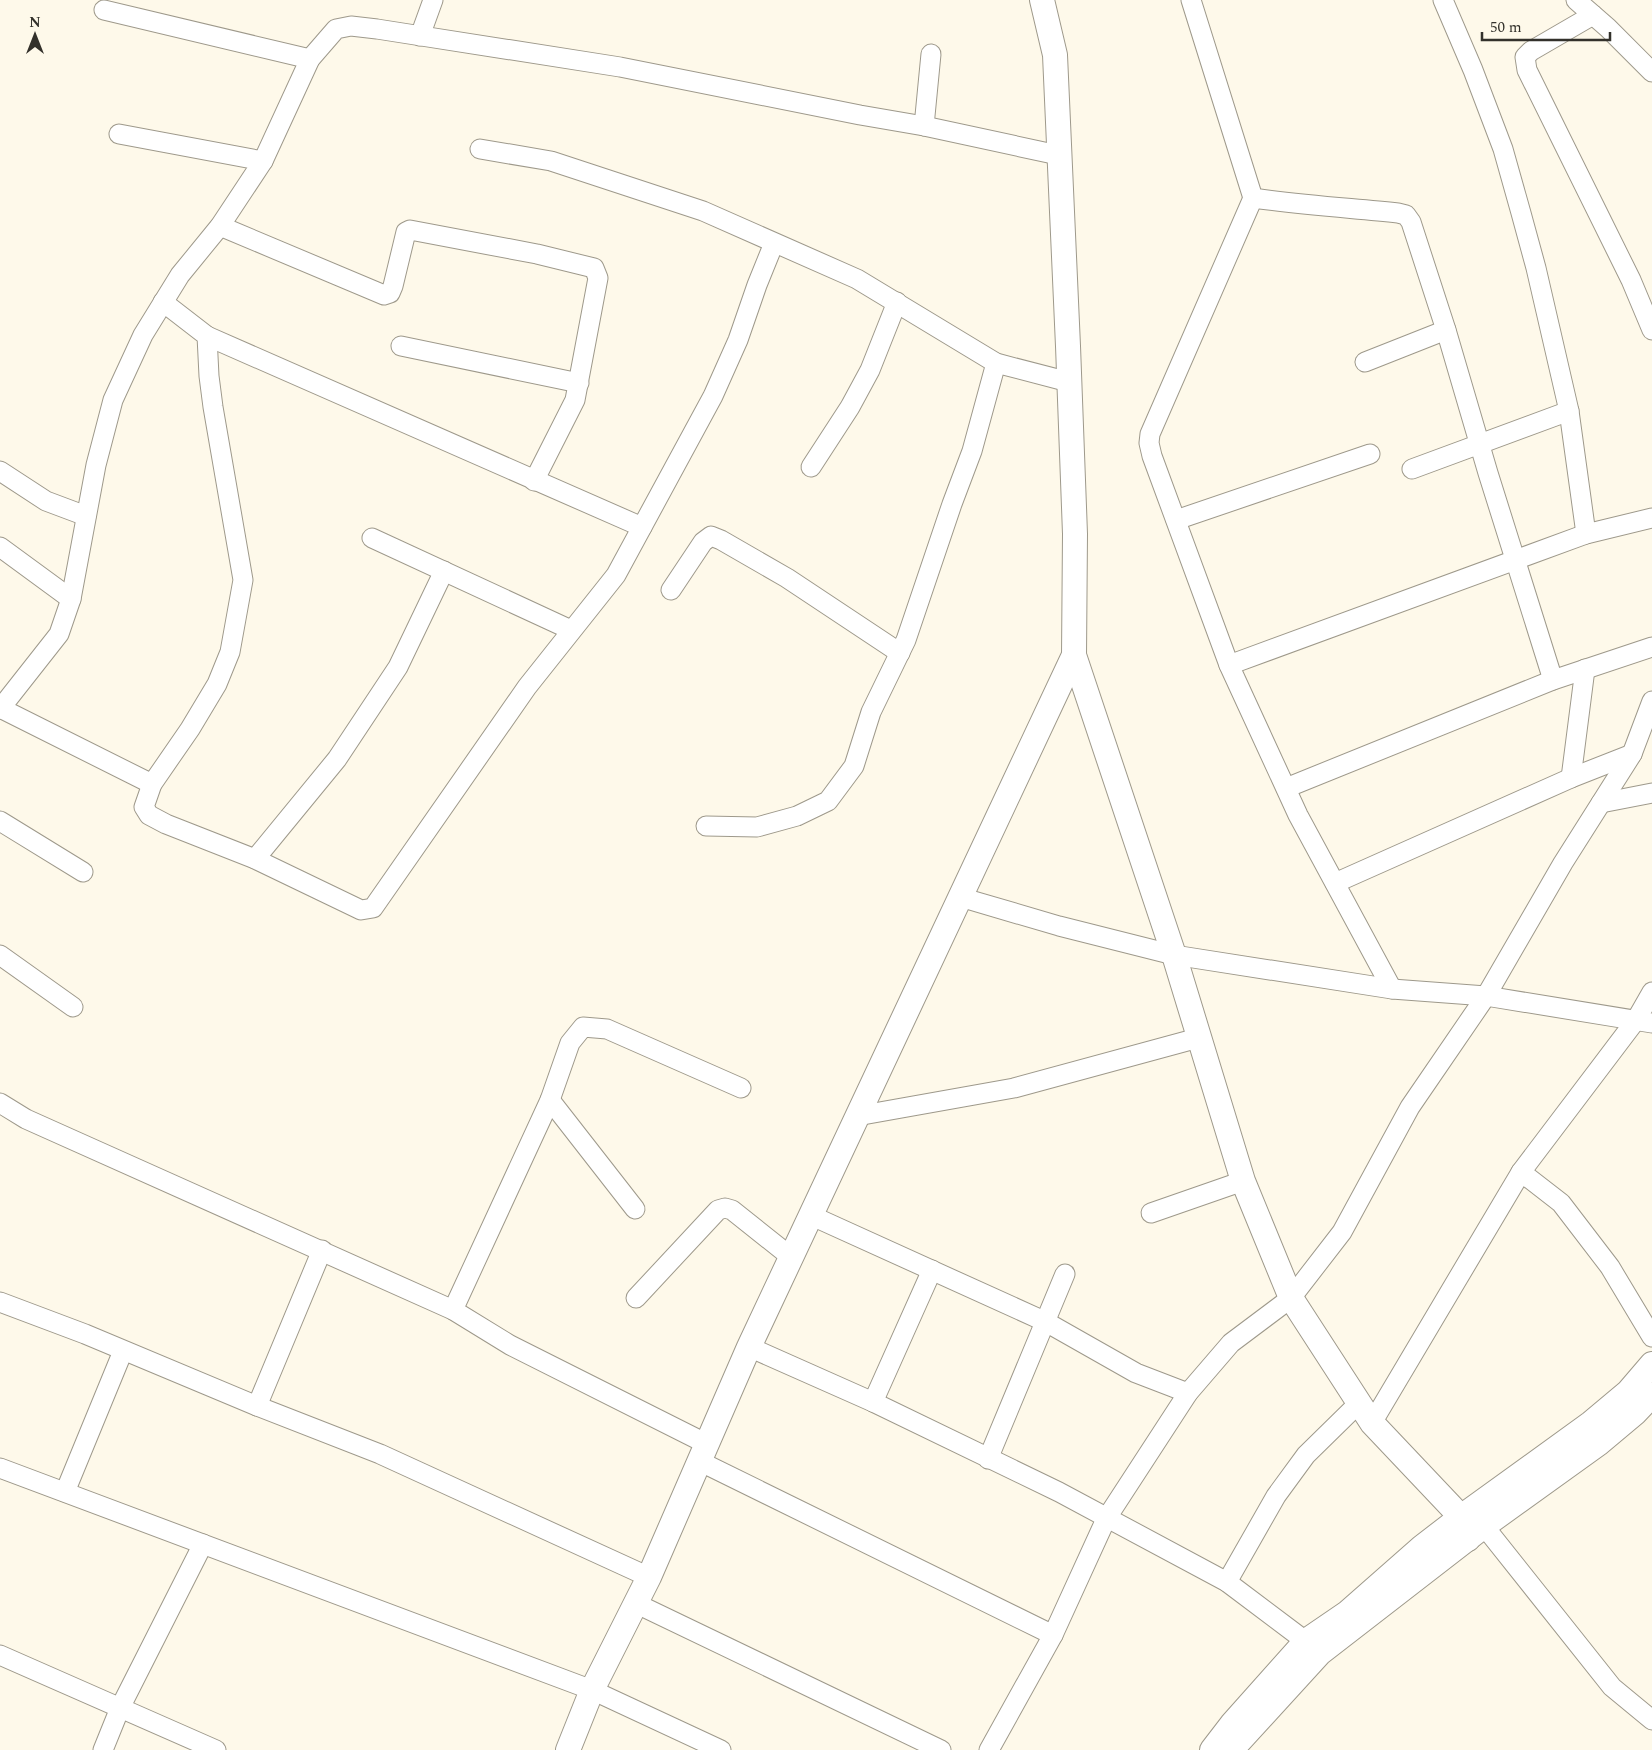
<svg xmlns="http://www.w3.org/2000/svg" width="1652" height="1750" font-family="Spectral,serif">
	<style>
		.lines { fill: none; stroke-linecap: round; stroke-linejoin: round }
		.minor-casing { stroke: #9e998b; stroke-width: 21 }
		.tertiary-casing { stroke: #9e998b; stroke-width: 26 }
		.minor { stroke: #fff; stroke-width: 19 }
		.tertiary { stroke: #fff; stroke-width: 24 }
	</style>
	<rect width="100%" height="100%" fill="#fef9ea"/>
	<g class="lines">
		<defs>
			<g id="minor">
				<path d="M1191,0L1253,198C1301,205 1349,208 1398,213L1406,215L1411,222L1446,330L1488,473L1553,680"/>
				<polyline points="1443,0 1473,70 1503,149 1521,213 1536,268 1569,411 1586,534"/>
				<polyline points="1576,0 1608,28 1652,72"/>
				<polyline points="104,10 310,59"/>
				<polyline points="1593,15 1531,51 1525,57 1527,70 1631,280 1652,330"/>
				<polyline points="420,36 433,0"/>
				<polyline points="924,126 931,54"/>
				<polyline points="119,134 263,161"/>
				<polyline points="480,149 551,161 703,211 857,279 996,363 1069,382"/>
				<polyline points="1253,198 1150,434 1149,443 1152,456 1229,665 1298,815 1392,989"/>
				<polyline points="220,226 384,295 390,293 393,286 406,232 410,230 537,254 594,268 598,278 575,400 534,481"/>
				<polyline points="163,302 207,336 209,376 213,407 243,580 230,652 217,684 190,729 152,784 144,807 149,815 166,824 255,859 361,910 373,908 527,687 616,575 713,396 738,340 757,285 774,243"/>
				<polyline points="207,336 642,527"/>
				<polyline points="401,346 579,383"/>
				<polyline points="1365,362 1446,330"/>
				<polyline points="811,467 850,407 870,370 897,302"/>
				<polyline points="1412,469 1569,411"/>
				<polyline points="0,471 46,501 86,516"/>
				<polyline points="1176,520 1370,454"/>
				<polyline points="372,538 571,630"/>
				<polyline points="0,547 71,599"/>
				<polyline points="671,590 703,542 711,536 721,540 787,578 900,653"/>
				<polyline points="1229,665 1586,534 1652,518"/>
				<polyline points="0,708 152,784"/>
				<polyline points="0,709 59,634 71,599 96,465 113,400 143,335 180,275 220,226 263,161 310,59 336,29 351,26 377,29 620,67 860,115 924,126 1058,155"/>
				<polyline points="1571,778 1585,669"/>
				<polyline points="1286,788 1553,680 1652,647"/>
				<polyline points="1601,803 1652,793"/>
				<polyline points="0,821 83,872"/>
				<polyline points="706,826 757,827 797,816 828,801 854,766 871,712 906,640 952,504 972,451 996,363"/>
				<polyline points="255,859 337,759 398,667 444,571"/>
				<polyline points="1335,883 1571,778 1632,754"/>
				<polyline points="960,897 1059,926 1174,955 1392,989 1486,996 1652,1023"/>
				<polyline points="0,955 73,1007"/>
				<polyline points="550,1100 635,1209"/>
				<polyline points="0,1103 26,1119 453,1310 510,1345 707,1444"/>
				<polyline points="857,1116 1014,1088 1198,1038"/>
				<polyline points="1521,1172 1561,1203 1610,1267 1652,1337"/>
				<polyline points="1151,1213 1243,1181"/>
				<polyline points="810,1215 1046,1322 1136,1373 1188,1393"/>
				<polyline points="636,1298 718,1210 725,1208 732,1210 791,1257"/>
				<polyline points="0,1302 85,1334 257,1406 380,1454 649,1577"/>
				<polyline points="453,1310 550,1100 570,1043 583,1027 607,1029 741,1088"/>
				<polyline points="749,1347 873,1402 1059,1492 1227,1582 1316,1649"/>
				<polyline points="873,1402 932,1270"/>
				<polyline points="257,1406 322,1250"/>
				<polyline points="1372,1423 1521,1172 1636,1020 1652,992"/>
				<polyline points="988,1459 1065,1274"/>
				<polyline points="699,1461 1053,1635 1106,1519 1188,1393 1231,1343 1291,1298 1342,1232 1410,1107 1486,996 1563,863 1632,754 1652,701"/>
				<polyline points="0,1468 592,1690 721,1750"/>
				<polyline points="65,1492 123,1351"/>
				<polyline points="1479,1514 1484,1526 1612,1687 1652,1720"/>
				<polyline points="1227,1582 1276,1496 1306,1455 1359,1403"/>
				<polyline points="635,1603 941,1750"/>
				<polyline points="0,1655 216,1750"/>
				<polyline points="103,1750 120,1708 203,1544"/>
				<polyline points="989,1750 1053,1635"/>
			</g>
			<g id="tertiary">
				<polyline points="1042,0 1055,55 1068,346 1075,534 1074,655 1174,955 1243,1181 1291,1298 1372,1423 1461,1517 1468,1539"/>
				<polyline points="1234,1747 1320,1653 1484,1526 1598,1444 1635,1413 1652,1395"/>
				<polyline points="568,1750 592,1690 649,1577 749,1347 1074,655"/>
				<polyline points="1212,1750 1232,1724 1306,1641 1347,1613 1422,1547 1461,1517 1591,1423 1628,1392 1652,1364"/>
			</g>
		</defs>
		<use href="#minor" class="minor-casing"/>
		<use href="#tertiary" class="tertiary-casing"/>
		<use href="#minor" class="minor"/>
		<use href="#tertiary" class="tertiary"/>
	</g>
	<g transform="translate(35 35)" stroke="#fef9ea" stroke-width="4" paint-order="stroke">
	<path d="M0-4L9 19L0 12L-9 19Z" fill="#33312b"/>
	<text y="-8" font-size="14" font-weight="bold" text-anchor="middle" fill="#33312b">N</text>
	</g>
	<path d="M1482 32v8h128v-8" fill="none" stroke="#33312b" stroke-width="2.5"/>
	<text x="1490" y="32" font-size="15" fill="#33312b" stroke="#fef9ea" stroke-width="4" paint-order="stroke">50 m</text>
</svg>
